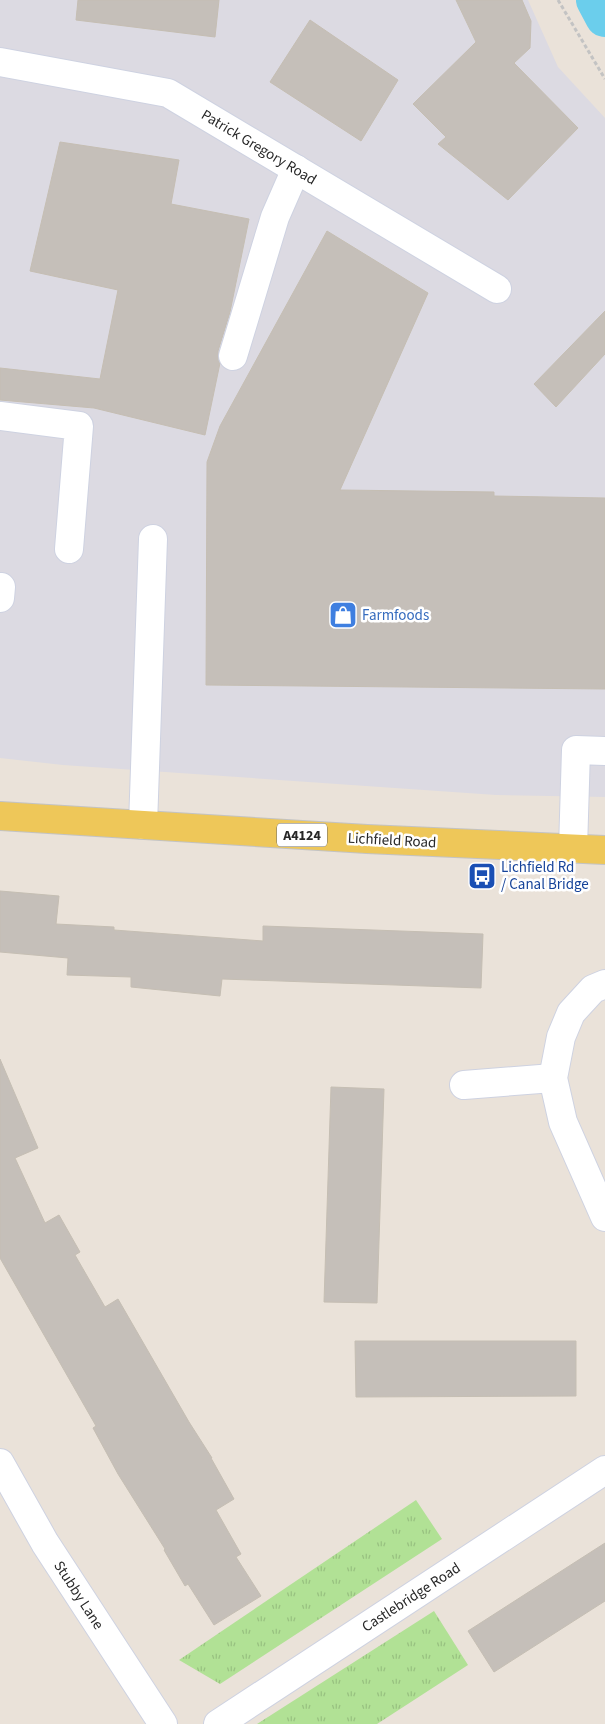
<svg xmlns="http://www.w3.org/2000/svg" width="605" height="1724" font-family="'Source Sans 3',sans-serif">
	<style>
		.industrial { fill: #dcdae2 }
		.grass { fill: url(#grass-tufts) }
		.lines { fill: none; stroke-linecap: round; stroke-linejoin: round }
		.canal { stroke: #6bceec; stroke-width: 40 }
		.building { fill: #c5bfb9; stroke: #c5beb3 }
		.minor-casing { stroke: #ced2e1; stroke-width: 30 }
		.major-casing { stroke: #c3c3c3; stroke-width: 30 }
		.path { stroke: #c3c3c3; stroke-width: 3; stroke-dasharray: 4 2.5; stroke-linecap: butt }
		.minor { stroke: #fff; stroke-width: 28 }
		.major { stroke: #eec759; stroke-width: 28 }
		.labels { text-anchor: middle; stroke-width: 5; stroke-linejoin: round; paint-order: stroke }
		.shield { fill: #fff; stroke: #686868; stroke-width: 1 }
		.shield-label { font-size: 14px; font-weight: bold; fill: #272727 }
		.street-label { font-size: 15px; fill: #272727; stroke: #fff }
		.shop-label { font-size: 15px; fill: #366cbe; stroke: #fff; text-anchor: start }
		.transit-label { font-size: 15px; fill: #164399; stroke: #fff; text-anchor: start }
	</style>
	<defs>
		<pattern id="grass-tufts" width="24" height="20" patternUnits="userSpaceOnUse" patternTransform="scale(1.25)"><rect width="24" height="20" fill="#b1e195"/><path d="M3 7l-1-3M5 7V3M7 7l1-3M15 17l-1-3M17 17v-4M19 17l1-3" fill="none" stroke="#98c180"/></pattern>
	</defs>
	<rect width="100%" height="100%" fill="#eae2d9"/>
	<polygon class="industrial" points="0,0 528,0 558,67 605,118 605,797 496,795 63,765 0,758"/>
	<g class="grass">
		<polygon points="416,1500 442,1539 220,1684 179,1660"/>
		<polygon points="434,1611 468,1665 377,1724 257,1724"/>
	</g>
	<g class="lines">
		<polyline class="canal" points="596,0 605,17"/>
	</g>
	<g class="building">
		<polygon points="78,0 219,0 215,37 76,20"/>
		<polygon points="456,0 522,0 531,21 530,48 514,63 578,128 508,200 438,144 446,137 413,104 476,42"/>
		<polygon points="310,20 398,80 361,141 270,82"/>
		<polygon points="60,142 179,160 171,204 249,219 230,312 218,351 220,363 205,435 94,408 0,400 0,368 100,379 118,290 30,271"/>
		<polygon points="327,231 428,293 340,490 494,492 494,496 605,498 605,689 206,685 207,462 220,426"/>
		<polygon points="605,311 605,354 556,407 534,384"/>
		<polygon points="0,891 59,896 56,924 114,927 114,930 263,941 263,926 483,934 481,988 222,979 220,996 131,987 131,977 67,975 68,958 0,952"/>
		<polygon points="0,1059 38,1148 15,1158 45,1223 59,1215 80,1252 75,1255 105,1307 118,1299 189,1422 212,1458 211,1458 234,1499 216,1510 241,1554 236,1557 261,1596 214,1625 188,1584 185,1586 164,1550 165,1549 118,1474 93,1428 96,1426 0,1258"/>
		<polygon points="331,1087 384,1089 377,1303 324,1302"/>
		<polygon points="355,1341 576,1341 576,1396 356,1397"/>
		<polygon points="605,1543 605,1601 494,1672 468,1631"/>
	</g>
	<g class="lines">
		<defs>
			<g id="minor">
				<polyline points="0,62 168,93 497,289"/>
				<polyline points="233,356 275,217 296,169"/>
				<polyline points="0,416 79,426 69,549"/>
				<polyline points="0,598 1,587"/>
				<polyline points="143,825 153,539"/>
				<polyline points="573,849 576,750 605,751"/>
				<polyline points="605,984 593,989 571,1013 561,1037 553,1078 563,1122 605,1217"/>
				<polyline points="464,1085 553,1078"/>
				<polyline points="0,1463 45,1543 163,1724"/>
				<polyline points="218,1724 605,1470"/>
			</g>
			<polyline id="major" points="0,816 367,839 605,850"/>
		</defs>
		<use href="#minor" class="minor-casing"/>
		<use href="#major" class="major-casing"/>
		<polyline class="path" points="558,0 605,79"/>
		<use href="#minor" class="minor"/>
		<use href="#major" class="major"/>
	</g>
	<defs>
		<symbol id="shop-square" viewBox="-11 -11 22 22"><rect x="-9" y="-9" width="18" height="18" rx="4" fill="#3f7fe0" stroke="#fff"/><path d="M-5-2.5h2.3a2.7 3.5 0 0 1 5.4 0H5L5.5 6h-11ZM-1.5-2.5h3a1.5 2.3 0 0 0-3 0Z" fill="#fff"/></symbol>
		<symbol id="bus-square" viewBox="-11 -11 22 22"><rect x="-9" y="-9" width="18" height="18" rx="4" fill="#1a4fb4" stroke="#fff"/><path d="M-5-6H5V4H4V6H2V4H-2V6H-4V4H-5ZM-3.5-4V0h7V-4ZM-3.5 1.2v1.5H-2V1.2ZM2 1.2v1.5H3.5V1.2Z" fill="#fff"/></symbol>
	</defs>
	<g fill-rule="evenodd">
		<use href="#shop-square" x="327" y="599" width="32" height="32"/>
		<use href="#bus-square" x="466" y="860" width="32" height="32"/>
	</g>
	<g class="labels">
		<rect class="shield" x="277" y="823.5" width="50" height="23" rx="4"/>
		<g class="shield-label">
			<text x="302" y="840">A4124</text>
		</g>
		<g class="street-label">
			<text transform="translate(259 147) rotate(31)" y="5">Patrick Gregory Road</text>
			<text transform="translate(392 840) rotate(3)" y="5">Lichfield Road</text>
			<text transform="translate(79 1595) rotate(57)" y="5">Stubby Lane</text>
			<text transform="translate(411 1597) rotate(-33)" y="5">Castlebridge Road</text>
		</g>
		<g class="shop-label">
			<text x="362" y="620">Farmfoods</text>
		</g>
		<g class="transit-label">
			<text x="501" y="872">Lichfield Rd<tspan x="501" dy="17">/ Canal Bridge</tspan></text>
		</g>
	</g>
</svg>
